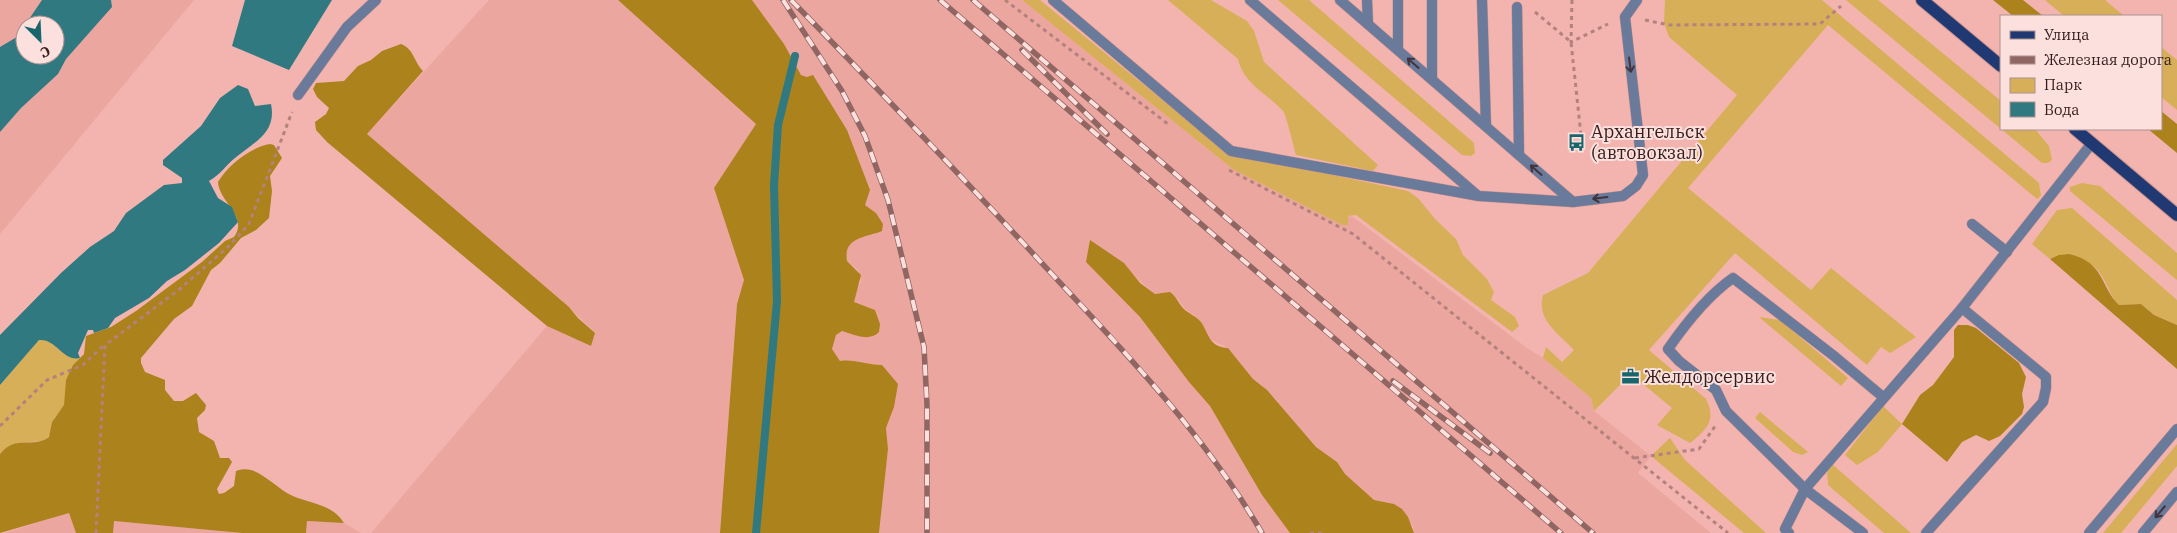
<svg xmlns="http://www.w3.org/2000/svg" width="2177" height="533" font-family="'IBM Plex Serif',serif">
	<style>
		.built { fill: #eca6a0; fill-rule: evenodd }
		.green { fill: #d7af58 }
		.forest { fill: #ab821c }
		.water { fill: #307981 }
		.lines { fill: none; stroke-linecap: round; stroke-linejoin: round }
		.stream { stroke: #307981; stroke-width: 8 }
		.service-casing { stroke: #c9938f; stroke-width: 11 }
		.primary-casing { stroke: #c9938f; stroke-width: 14 }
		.path { stroke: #b4827e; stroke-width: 3; stroke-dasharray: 4 4; stroke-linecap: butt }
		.service { stroke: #6a7a9b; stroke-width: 10 }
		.primary { stroke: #203972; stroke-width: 12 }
		.rail-casing { stroke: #906663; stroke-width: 5.5 }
		.rail { stroke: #fbe0dd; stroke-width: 4; stroke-dasharray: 11; stroke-linecap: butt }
		.oneway { stroke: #42343c }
		.labels { text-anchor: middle; stroke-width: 4; stroke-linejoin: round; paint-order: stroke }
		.poi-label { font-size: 18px; fill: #351d1c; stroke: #fbe0dd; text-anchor: start }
	</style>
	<rect width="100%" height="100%" fill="#f3b4af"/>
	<g class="built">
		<path d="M0,0H194L0,234ZM25,25H55V55H25Z"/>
		<polygon points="489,0 618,0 756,124 714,188 744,280 737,304 720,533 371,533 547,326 591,346 595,333 569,307 367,134"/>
		<polygon points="752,0 1022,0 1234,170 1342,225 1348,221 1348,216 1353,217 1527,348 1543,358 1591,398 1594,411 1651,456 1638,473 1711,533 1414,533 1413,526 1389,503 1374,500 1363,491 1345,474 1337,462 1316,447 1267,390 1253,379 1228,348 1209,339 1200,320 1184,308 1178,299 1162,293 1155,294 1134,276 1087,262 1140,317 1189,382 1210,406 1262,495 1290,533 879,533 888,449 886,428 891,415 882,365 840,361 832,349 836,335 842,331 866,338 877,317 875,310 854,302 856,289 861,282 858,270 847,261 846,254 847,246 852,240 875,234 876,213 865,205 807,77 801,75 797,70 784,44"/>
		<polygon points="69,512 76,533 5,533"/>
		<polygon points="113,521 242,533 113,533"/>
		<polygon points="307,521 344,523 361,533 306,533"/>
	</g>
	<g class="green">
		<polygon points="1022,0 1040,0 1226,152 1408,191 1418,198 1435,219 1456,239 1463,255 1487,279 1494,292 1491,300 1515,317 1519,326 1512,332 1356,215 1348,216 1348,225 1342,225 1234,170"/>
		<path d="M1168,0H1211L1247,21L1254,31L1264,62L1378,165L1373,171L1296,155C1294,148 1286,114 1283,111C1267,93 1244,85 1238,59Z"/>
		<polygon points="1278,0 1309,0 1474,143 1475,153 1471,156 1462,155"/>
		<path d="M1665,0H1822L2039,183L2041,196L2037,199L1828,25L1688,188L1811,290L1831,268L1916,337L1890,353L1881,347L1867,365L1735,253L1649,350L1706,399C1717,420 1706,430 1690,443L1657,425L1672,408L1631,374L1594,411L1591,398L1543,358L1546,347L1562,362L1574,350C1559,334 1536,320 1543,295L1588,273L1737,95L1669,37L1664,23Z"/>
		<polygon points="1846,0 1878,0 2001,101 2001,129"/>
		<polygon points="2045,0 2105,0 2124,16 2064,16"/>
		<polygon points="2161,47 2177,60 2177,110 2161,97"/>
		<polygon points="2001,129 2035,129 2049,146 2052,160 2048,163 2042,163"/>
		<polygon points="2082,183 2100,186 2177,253 2177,280 2070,191 2070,187"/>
		<path d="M2072,208L2177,300V325L2154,315L2141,304L2119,305C2111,298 2109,287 2103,278C2093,259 2068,250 2050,259L2032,244L2057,210Z"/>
		<polygon points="1759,317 1780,320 1848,378 1841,386"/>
		<path d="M46,339L67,356L80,358C64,373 69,385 65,404C63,411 54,415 52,423C51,427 52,433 48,437C41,447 15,435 0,454V385L39,340Z"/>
		<polygon points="1883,406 1902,424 1878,452 1857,465 1845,455"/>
		<polygon points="1760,412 1808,452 1802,455 1793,452 1755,418"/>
		<polygon points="1670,438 1685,460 1766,533 1744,533 1651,456"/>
		<polygon points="2177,444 2177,466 2121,533 2103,533"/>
		<polygon points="1832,464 1911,533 1884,533 1828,485 1827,471"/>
	</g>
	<g class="forest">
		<path d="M618,0H752L784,44L801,75L807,77L813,75L847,130L870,190L865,205L876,213L883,224L882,231C865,238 843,237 847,261L861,275L854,302L875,310L880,324L879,332C869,342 855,335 842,331L836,335L832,349L840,361C855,359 867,365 882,365L898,384L894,407L886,428L888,449L879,533H720L737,304L744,280L714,188L756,124Z"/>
		<polygon points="1993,0 2023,0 2043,16 2013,16"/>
		<path d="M401,44C414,49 414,62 423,71L367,134L569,307L578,318L595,333L591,346L547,326L327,142L316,130L315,122L326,114L329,108L317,97L313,89L316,83L344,81L358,66L371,60L382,51Z"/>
		<polygon points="2161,111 2177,124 2177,153 2148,129 2161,129"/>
		<path d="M270,144L274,145L282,158L270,176L272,191L269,218L256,230L241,238L220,263L211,270L192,306L174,319L141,358V363L145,372L165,380V390L174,401H183L196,393L206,405L205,410L197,418L199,432L214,441L220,458H229L232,462L217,489L219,494L224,493L234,486L236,471C241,469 246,469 251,470C262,473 277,487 287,493C306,504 331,502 344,523L307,521L306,533H242L114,521L113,533H76L69,513L0,533V454C16,434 34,449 49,437L52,422L64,405L66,380L73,365L84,354L86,336L111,327L136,311L202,262L225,241L234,237C249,217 219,202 218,182C228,165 251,147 270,144Z"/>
		<path d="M1090,240L1124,263L1140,283L1155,294L1170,292C1177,297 1179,305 1185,310C1190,314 1197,317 1201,322C1209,334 1209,347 1228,348L1253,379L1267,390L1316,447L1337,462L1345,474L1374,500L1394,504L1402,509L1408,517L1414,533H1290L1262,495L1210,406L1189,382L1140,317L1086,262Z"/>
		<path d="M2069,254C2105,262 2100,287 2119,305L2141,304L2154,315L2177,325V369L2050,259L2059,255Z"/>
		<polygon points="1958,325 1968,325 1976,328 2019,363 2026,377 2022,394 2024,407 2022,414 2000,436 1989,441 1976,435 1962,442 1947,462 1902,424 1920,395 1933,385 1954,357 1954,330"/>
	</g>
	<g class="water">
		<polygon points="42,0 111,0 112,7 66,59 58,74 21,108 0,132 0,47 22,34 25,25 25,55 55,55 55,25 25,25"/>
		<polygon points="245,0 332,0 289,70 232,46"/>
		<path d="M238,85L248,89L255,106L271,104C277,133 254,142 235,158C226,165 220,175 209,181L218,198L232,207L238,222L219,243L185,270L167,281L149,298L115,318L108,328L94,333L93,330H88L78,353L80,358C63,362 56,338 39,340L0,385V335L61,273L90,247L114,231L126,213L164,185L182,183V178L163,165V160L201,126L220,98Z"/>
	</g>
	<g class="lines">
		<polyline class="stream" points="756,533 777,301 774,185 778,125 795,56"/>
		<defs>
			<g id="service">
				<polyline points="1053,0 1231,151 1479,196 1573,202 1623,196 1636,186 1643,175 1625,17 1637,0"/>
				<polyline points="1250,0 1477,195"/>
				<polyline points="1340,0 1573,202"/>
				<polyline points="1367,0 1368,24"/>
				<polyline points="1482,0 1486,126"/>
				<polyline points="1517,7 1519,155"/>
				<polyline points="1398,49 1398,0"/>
				<polyline points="1432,79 1432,0"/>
				<polyline points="298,95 347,27 376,0"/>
				<polyline points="1972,224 2007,252"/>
				<polyline points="1789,533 1785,529 1805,489 1962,308 2092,143"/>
				<path d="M1863,533L1805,489L1726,411L1716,390L1679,361L1668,349C1686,323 1707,296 1733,278L1834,356L1883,397"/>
				<polyline points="1926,533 2043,402 2046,388 2046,377 1962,308"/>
				<polyline points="2089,533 2177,429"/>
				<polyline points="2143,533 2177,492"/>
			</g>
			<g id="primary">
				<polyline points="1922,0 2001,66"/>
				<polyline points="2075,129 2177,215"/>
			</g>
		</defs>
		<use href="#service" class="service-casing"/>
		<use href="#primary" class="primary-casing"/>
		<g class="path">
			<polyline points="1005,0 1168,124"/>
			<polyline points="1572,0 1571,42 1608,24"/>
			<polyline points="1535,12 1571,42 1583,154"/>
			<polyline points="1645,20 1669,25 1820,24 1841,6"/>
			<polyline points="1229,170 1353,234 1728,533"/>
			<polyline points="0,426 47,380 83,365 104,345"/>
			<polyline points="1635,458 1699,449 1716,425"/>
			<polyline points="96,533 105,345 181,288 229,246 249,224 292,112"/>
			<polyline points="1310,533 1322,533"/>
		</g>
		<use href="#service" class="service"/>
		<use href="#primary" class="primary"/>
		<defs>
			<g id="rail">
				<polyline points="783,0 842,91 865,136 888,200 924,347 927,405 927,533"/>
				<path d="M791,0C879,90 966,181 1051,273C1127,354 1206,437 1262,533"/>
				<polyline points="940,0 1561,533"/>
				<polyline points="973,0 1593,533"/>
				<polyline points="1022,50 1107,134"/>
				<polyline points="1393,381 1490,453"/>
			</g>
		</defs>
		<use href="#rail" class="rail-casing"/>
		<use href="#rail" class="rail"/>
	</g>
	<defs><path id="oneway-shaft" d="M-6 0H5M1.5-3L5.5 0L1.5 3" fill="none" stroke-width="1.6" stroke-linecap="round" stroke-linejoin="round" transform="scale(1.25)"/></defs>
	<g class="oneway">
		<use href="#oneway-shaft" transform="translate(1413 63) rotate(-139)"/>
		<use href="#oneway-shaft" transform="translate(1630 65) rotate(83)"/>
		<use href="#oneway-shaft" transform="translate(1536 170) rotate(-139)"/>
		<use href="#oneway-shaft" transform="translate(1600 198) rotate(173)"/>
		<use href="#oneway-shaft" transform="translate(2160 512) rotate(130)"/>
	</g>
	<defs>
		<symbol id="bus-bare" viewBox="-9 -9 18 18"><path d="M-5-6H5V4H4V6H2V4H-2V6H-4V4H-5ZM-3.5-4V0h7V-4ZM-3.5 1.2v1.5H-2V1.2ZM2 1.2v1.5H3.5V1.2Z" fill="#18666d" stroke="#fbe0dd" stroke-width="2.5" paint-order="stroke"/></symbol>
		<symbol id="office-bare" viewBox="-9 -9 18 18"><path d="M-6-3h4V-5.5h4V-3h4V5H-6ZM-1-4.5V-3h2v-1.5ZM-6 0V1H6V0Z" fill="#18666d" stroke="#fbe0dd" stroke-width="2.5" paint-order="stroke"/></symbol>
	</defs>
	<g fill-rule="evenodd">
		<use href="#bus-bare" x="1564" y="130" width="25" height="25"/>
		<use href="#office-bare" x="1618" y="364" width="25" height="25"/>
	</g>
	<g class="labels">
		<g class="poi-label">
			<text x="1591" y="138">Архангельск<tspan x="1591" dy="21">(автовокзал)</tspan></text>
			<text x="1644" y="383">Желдорсервис</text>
		</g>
	</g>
	<rect x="2000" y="15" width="162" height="115" fill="#fbe0dd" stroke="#ac9290"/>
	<rect x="2010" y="31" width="25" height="8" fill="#203972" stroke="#ac9290"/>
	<text x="2044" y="40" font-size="15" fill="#351d1c">Улица</text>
	<rect x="2010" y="56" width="25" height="8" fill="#906663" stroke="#ac9290"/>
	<text x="2044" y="65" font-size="15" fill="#351d1c">Железная дорога</text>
	<rect x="2010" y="78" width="25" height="15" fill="#d7af58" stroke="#ac9290"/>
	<text x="2044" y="90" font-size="15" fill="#351d1c">Парк</text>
	<rect x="2010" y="102" width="25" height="15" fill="#307981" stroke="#ac9290"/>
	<text x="2044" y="115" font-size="15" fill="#351d1c">Вода</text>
	<g transform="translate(40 40) rotate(156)"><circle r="24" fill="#fbe0dd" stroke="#ac9290"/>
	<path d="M0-4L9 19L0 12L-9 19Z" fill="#18666d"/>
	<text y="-8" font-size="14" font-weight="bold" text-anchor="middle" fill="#351d1c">С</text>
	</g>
</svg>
